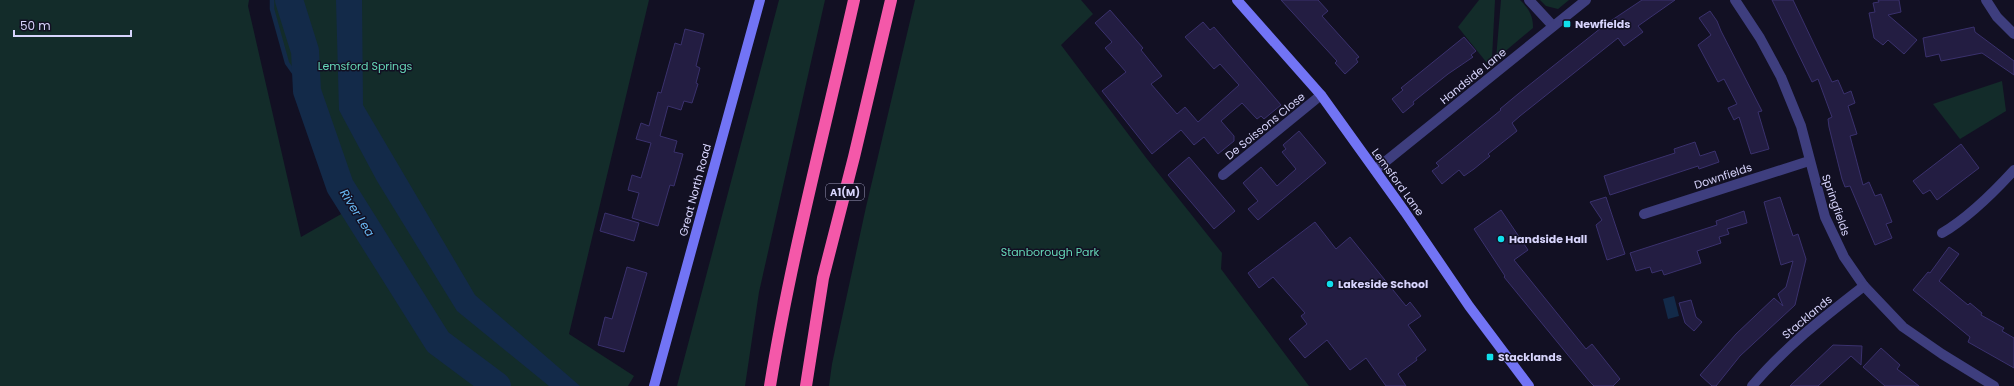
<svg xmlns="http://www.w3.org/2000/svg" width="2014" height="386" font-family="Poppins,sans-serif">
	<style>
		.green { fill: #132c2a }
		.water { fill: #132a49 }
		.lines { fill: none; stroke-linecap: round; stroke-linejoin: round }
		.stream { stroke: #132a49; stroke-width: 4.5 }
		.river { stroke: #132a49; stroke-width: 28 }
		.building { fill: #231d42; stroke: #3a316d }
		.street { stroke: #3e3e7e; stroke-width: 10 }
		.secondary { stroke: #7274f5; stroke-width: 10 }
		.highway { stroke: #f458a9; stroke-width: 12 }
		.poi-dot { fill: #10dfec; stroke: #121023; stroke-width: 1.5 }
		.labels { text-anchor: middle; stroke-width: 3; stroke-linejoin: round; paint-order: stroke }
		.shield { fill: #121023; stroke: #9c99bb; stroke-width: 1 }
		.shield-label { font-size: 10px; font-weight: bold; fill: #d7d4fc }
		.poi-label { font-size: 11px; font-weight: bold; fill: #d7d4fc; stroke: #121023; text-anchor: start }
		.park-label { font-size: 11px; fill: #65d7b6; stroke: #121023 }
		.street-label { font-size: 11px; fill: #d7d4fc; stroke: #121023 }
		.water-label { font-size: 12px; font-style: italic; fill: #69baf5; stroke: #121023 }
	</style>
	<rect width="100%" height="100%" fill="#121023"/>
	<g class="green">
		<polygon points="0,0 249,0 248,6 301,237 343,213 392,279 422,335 460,374 476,386 0,386"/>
		<polygon points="272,0 649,0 569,334 634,376 628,386 497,386 443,346 340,186 307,91 287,63 272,9"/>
		<polygon points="779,0 825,0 759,292 745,386 677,386"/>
		<polygon points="915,0 1081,0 1093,14 1061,45 1147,159 1222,253 1221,269 1309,386 829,386 832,364 866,207"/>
		<polygon points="1479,0 1495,0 1492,58 1487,63 1458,27"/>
		<path d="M1501,0H1520C1529,9 1533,15 1533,28L1496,59Z"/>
		<polygon points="1540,0 1569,0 1558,9 1546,6"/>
		<polygon points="2002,81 2006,111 1960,139 1933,104"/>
	</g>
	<g class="water">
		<polygon points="336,0 362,0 363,105 475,295 580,386 549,386 457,311 377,181 339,110"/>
		<polygon points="1674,296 1679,316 1668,319 1663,299"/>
	</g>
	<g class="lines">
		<polyline class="stream" points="272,0 272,9 287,63 307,91"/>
		<polyline class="river" points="289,0 305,51 307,91 340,186 438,342 497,386"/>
	</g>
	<g class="building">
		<polygon points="1281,0 1318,0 1328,11 1322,16 1359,57 1356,59 1358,62 1345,74 1335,63 1337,61"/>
		<polygon points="1642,0 1675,0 1638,26 1643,32 1624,46 1618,38 1520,116 1512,123 1517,131 1488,154 1490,156 1474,169 1464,176 1459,170 1442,184 1432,171 1439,166 1436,163 1501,110 1500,109 1518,94 1606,24"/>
		<polygon points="1772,0 1793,0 1832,82 1838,80 1844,94 1851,91 1855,103 1848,106 1857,134 1850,136 1863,185 1869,182 1875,196 1881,194 1892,222 1886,224 1892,238 1875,245 1850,186 1845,187 1842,179 1829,127 1828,119 1832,117 1818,79 1812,82"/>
		<polygon points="1878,0 1899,0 1901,12 1888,15 1917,40 1904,54 1888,40 1883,45 1874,38 1869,13 1875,12 1873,3 1879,2"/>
		<polygon points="1110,10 1143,48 1141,50 1162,76 1151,84 1177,114 1185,107 1198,122 1239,85 1220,64 1214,69 1185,37 1203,22 1210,30 1214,27 1281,105 1264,119 1261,116 1257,119 1242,103 1221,121 1234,136 1234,141 1218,154 1204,137 1194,145 1181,130 1152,154 1102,91 1126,72 1105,48 1112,42 1095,23"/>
		<polygon points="1710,11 1717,21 1721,31 1762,111 1758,112 1769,149 1751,154 1739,117 1734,120 1728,108 1737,104 1724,79 1718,82 1698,45 1711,35 1699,18"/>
		<polygon points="1974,27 1975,32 2014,61 2014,75 1982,53 1941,61 1939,54 1926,57 1923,38"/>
		<polygon points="685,29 704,34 696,66 700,68 696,83 698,84 692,103 684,101 681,110 668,106 660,136 677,141 674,152 683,154 674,186 670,185 658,226 632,218 639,193 628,190 632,175 641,178 651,143 636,139 641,123 649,126 658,92 661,93 675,43 681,45"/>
		<polygon points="1464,37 1476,51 1471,55 1473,57 1448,74 1413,102 1414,104 1403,113 1392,99 1403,90 1401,88"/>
		<polygon points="1299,131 1326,163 1258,220 1248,209 1258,201 1243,183 1261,167 1277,186 1296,169 1282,152 1286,149 1283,145"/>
		<polygon points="1695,142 1700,156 1715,151 1719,162 1699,169 1698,166 1610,195 1604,176 1675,153 1674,149"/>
		<polygon points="1961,144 1979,168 1937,200 1930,190 1923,194 1913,181"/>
		<polygon points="1189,157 1235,211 1214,229 1168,175"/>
		<polygon points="1606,197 1625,254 1607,260 1596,225 1602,220 1590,202"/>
		<polygon points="1780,197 1793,236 1798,234 1806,259 1795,305 1740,356 1716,386 1712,386 1700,375 1736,334 1774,298 1783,306 1778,294 1786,287 1793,261 1781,265 1764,202"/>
		<polygon points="1501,210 1528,250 1514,260 1586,349 1592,344 1620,379 1613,386 1594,386 1590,382 1504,277 1505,276 1474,229"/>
		<polygon points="1744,211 1747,223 1727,229 1729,234 1719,237 1721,243 1697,251 1701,263 1664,275 1662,270 1652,273 1650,267 1636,271 1630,253 1717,225 1716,221"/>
		<polygon points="605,213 639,223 634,241 600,231"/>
		<polygon points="1315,222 1336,249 1350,237 1406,306 1410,302 1421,316 1408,325 1426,350 1416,358 1417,360 1398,374 1406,386 1386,386 1366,358 1350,370 1327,340 1305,358 1289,339 1307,324 1301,316 1305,313 1273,277 1259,288 1248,273"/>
		<polygon points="1949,247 1959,254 1939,281 1968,305 1970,303 1982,313 1981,315 2004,328 2002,331 2014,338 2014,368 1968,342 1970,337 1913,290 1928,272 1930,273"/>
		<polygon points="627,267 647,273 624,352 598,345 605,317 612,319"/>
		<polygon points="1691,300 1696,317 1702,322 1694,331 1685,323 1679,303"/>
		<polygon points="1833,345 1862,346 1861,365 1851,356 1818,386 1790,386"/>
		<polygon points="1881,348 1900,365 1897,369 1919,386 1885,386 1863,367"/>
	</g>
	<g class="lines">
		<g class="street">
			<polyline points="1529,0 1553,26"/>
			<polyline points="1735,0 1760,38 1781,77 1801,126 1825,217 1844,257 1864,286 1903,327 1942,354 1994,386"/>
			<polyline points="1986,0 1997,17 2014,34"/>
			<polyline points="1375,170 1586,0"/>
			<polyline points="1223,175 1321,95"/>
			<polyline points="1644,214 1809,161"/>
			<path d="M1942,233C1969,217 1993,193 2014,170"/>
			<path d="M1752,386C1785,347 1824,317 1864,286"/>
		</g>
		<g class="secondary">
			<polyline points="1237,0 1321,95 1405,212 1469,306 1529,386"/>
			<polyline points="654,386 760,0"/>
		</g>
		<g class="highway">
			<path d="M770,386C791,256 825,129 854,0"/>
			<polyline points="806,386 823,278 854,157 891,0"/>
		</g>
	</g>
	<g class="poi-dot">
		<rect x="1563" y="20" width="8" height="8" rx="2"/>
		<circle cx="1501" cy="239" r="4"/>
		<circle cx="1330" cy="284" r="4"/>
		<rect x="1486" y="353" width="8" height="8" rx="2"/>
	</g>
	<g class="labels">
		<rect class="shield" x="826" y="184" width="38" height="16" rx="3"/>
		<g class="shield-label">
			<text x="845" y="196">A1(M)</text>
		</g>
		<g class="poi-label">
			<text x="1575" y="28">Newfields</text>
			<text x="1509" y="243">Handside Hall</text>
			<text x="1338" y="288">Lakeside School</text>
			<text x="1498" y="361">Stacklands</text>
		</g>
		<g class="park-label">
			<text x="365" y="70">Lemsford Springs</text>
			<text x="1050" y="256">Stanborough Park</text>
		</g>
		<g class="street-label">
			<text transform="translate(1473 76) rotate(-39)" y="4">Handside Lane</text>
			<text transform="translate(1265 126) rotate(-39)" y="4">De Soissons Close</text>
			<text transform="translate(1723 176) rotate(-18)" y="4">Downfields</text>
			<text transform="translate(1398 182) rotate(54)" y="4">Lemsford Lane</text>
			<text transform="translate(695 190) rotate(-75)" y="4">Great North Road</text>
			<text transform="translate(1836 205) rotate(71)" y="4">Springfields</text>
			<text transform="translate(1807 317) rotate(-40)" y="4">Stacklands</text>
		</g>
		<g class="water-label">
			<text transform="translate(357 213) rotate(58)" y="4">River Lea</text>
		</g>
	</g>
	<path d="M14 30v6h117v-6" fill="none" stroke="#d7d4fc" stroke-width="2"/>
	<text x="20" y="30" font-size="12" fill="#d7d4fc" stroke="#121023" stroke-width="3" paint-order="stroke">50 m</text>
</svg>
